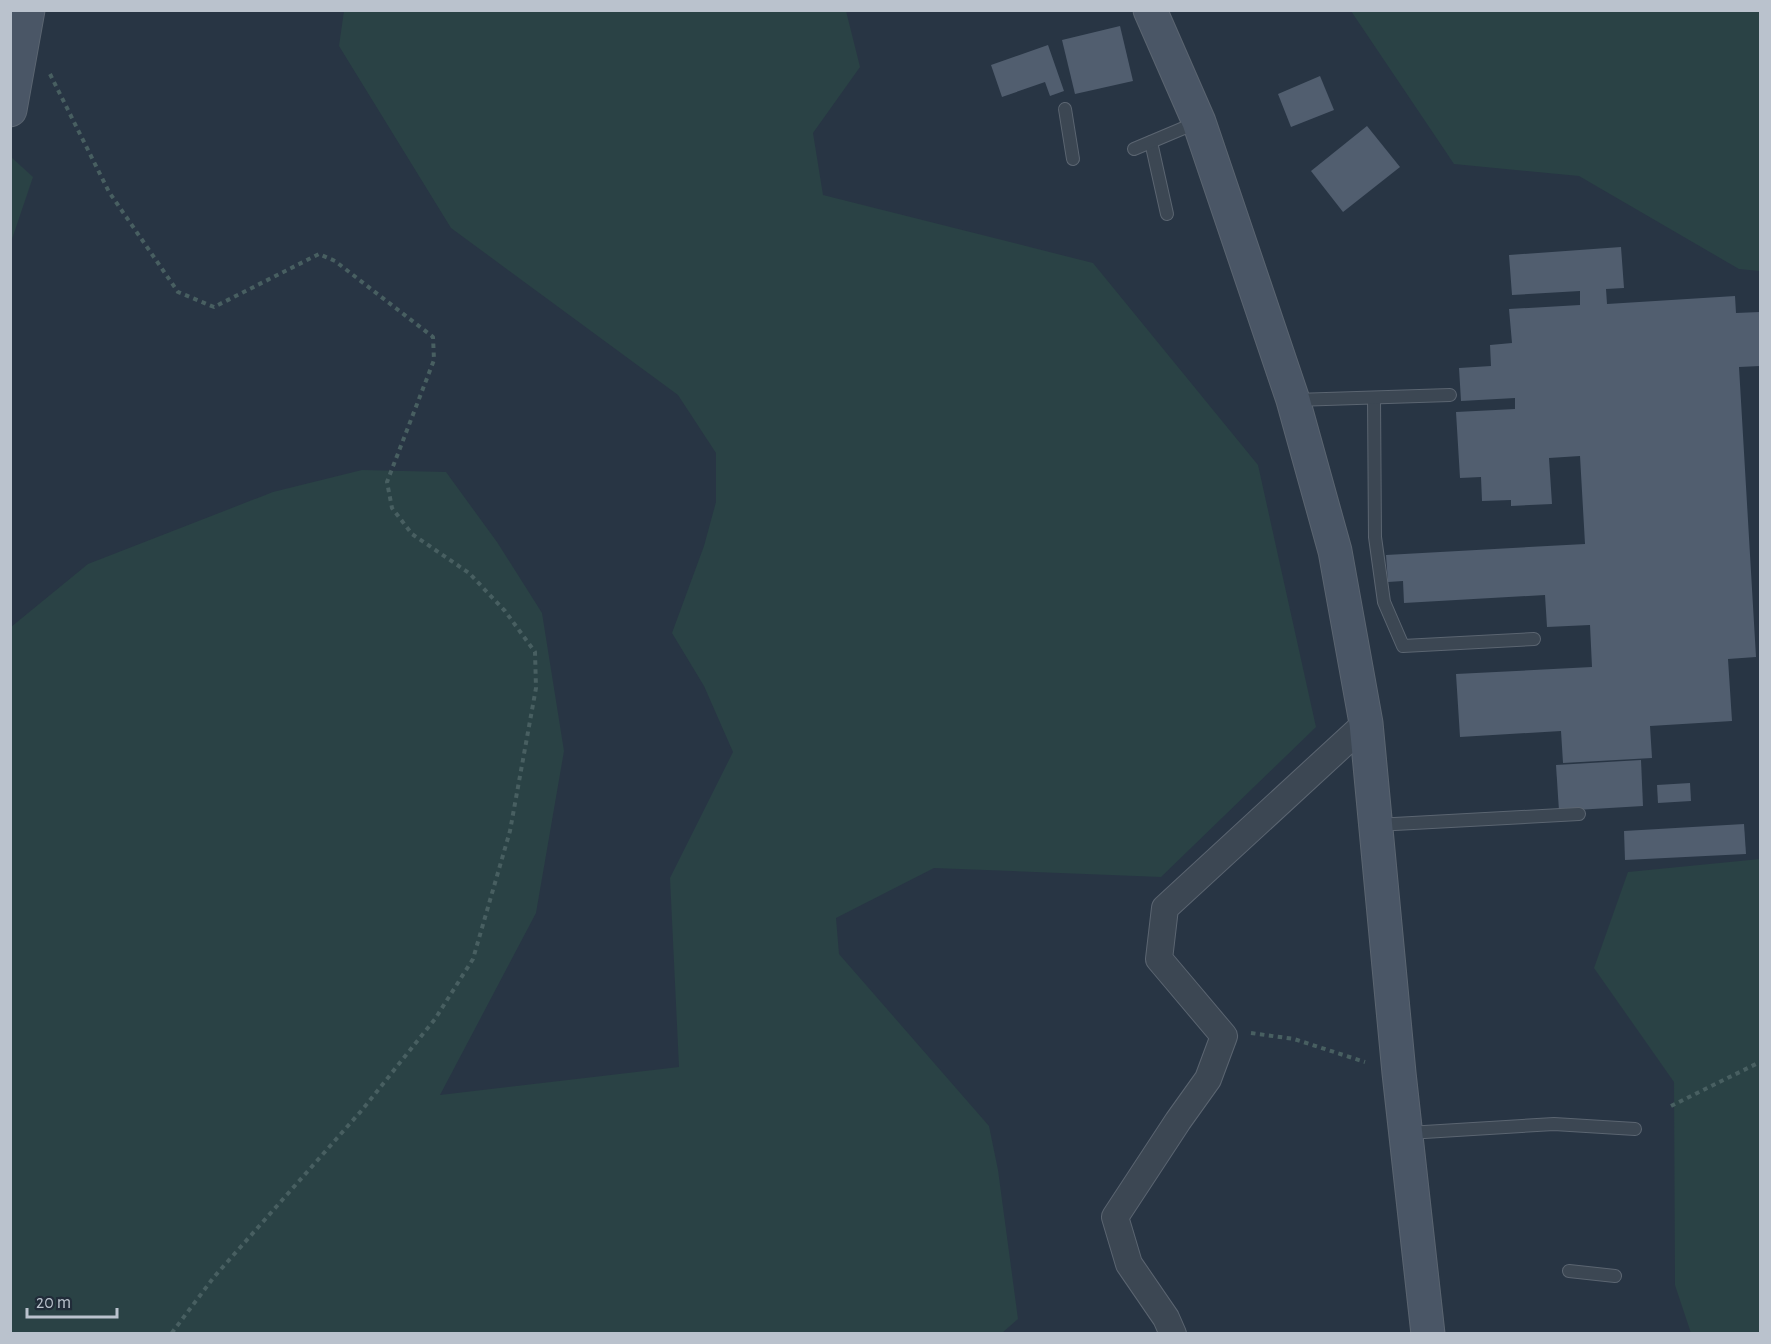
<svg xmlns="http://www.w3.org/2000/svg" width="1771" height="1344" font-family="'Alegreya Sans',sans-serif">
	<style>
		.green { fill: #2a4245 }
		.building { fill: #515e6f }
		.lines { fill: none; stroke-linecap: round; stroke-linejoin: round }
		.lane-casing { stroke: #5b6571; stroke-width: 14 }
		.street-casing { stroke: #5b6571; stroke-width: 28 }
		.secondary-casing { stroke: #5b6571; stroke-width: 35 }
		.path { stroke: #485f61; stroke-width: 4; stroke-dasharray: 4.5 4.5; stroke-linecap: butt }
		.lane { stroke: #3c4753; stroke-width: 12 }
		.street { stroke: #3c4753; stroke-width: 26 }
		.secondary { stroke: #4a5666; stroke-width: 33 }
	</style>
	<rect width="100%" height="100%" fill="#283544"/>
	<g class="green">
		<polygon points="344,11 846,11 860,67 813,133 823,195 1093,263 1258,465 1316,727 1161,877 934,868 836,918 839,954 989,1126 998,1170 1018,1319 1002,1333 11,1333 11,627 88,564 273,492 362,470 446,472 497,542 542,613 564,751 536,913 440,1095 679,1067 670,878 733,752 704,686 672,633 704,546 716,502 716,453 678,395 451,228 339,46"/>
		<polygon points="1351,11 1760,11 1760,271 1739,269 1579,176 1454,164"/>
		<polygon points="11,157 33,177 11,242"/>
		<polygon points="1760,859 1760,1333 1691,1333 1675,1285 1674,1082 1594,968 1628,872"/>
	</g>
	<g class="building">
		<polygon points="1120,26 1133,81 1075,94 1062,40"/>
		<polygon points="1048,45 1064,91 1050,96 1045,82 1002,97 991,65"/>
		<polygon points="1320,76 1334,110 1291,127 1278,94"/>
		<polygon points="1367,126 1400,167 1343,212 1311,171"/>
		<polygon points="1621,247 1624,288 1606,289 1607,304 1735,296 1736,313 1760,312 1760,366 1739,367 1756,657 1728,659 1732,721 1650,726 1652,758 1563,763 1561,731 1460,737 1456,674 1592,667 1590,625 1547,627 1545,595 1404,603 1403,581 1388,582 1386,555 1585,544 1580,456 1549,458 1552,504 1511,506 1511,500 1482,501 1481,477 1460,478 1456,412 1515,409 1515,398 1461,401 1459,368 1491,366 1490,345 1512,343 1509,309 1580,305 1580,291 1512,295 1509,255"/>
		<polygon points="1641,760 1643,806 1559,811 1556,765"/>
		<polygon points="1690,783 1691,801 1658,803 1657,785"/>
		<polygon points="1744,824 1746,854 1625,860 1624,831"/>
	</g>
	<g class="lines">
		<defs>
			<g id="lane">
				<polyline points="1065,109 1073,159"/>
				<polyline points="1151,142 1167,214"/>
				<polyline points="1134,149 1198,122"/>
				<polyline points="1374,398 1375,537 1384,602 1403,646 1534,639"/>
				<polyline points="1295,400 1450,395"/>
				<polyline points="1376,825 1579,814"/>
				<polyline points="1408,1133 1554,1124 1635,1129"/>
				<polyline points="1569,1271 1615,1276"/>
			</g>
			<polyline id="street" points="1173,1334 1166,1318 1129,1264 1115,1217 1178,1121 1208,1079 1224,1036 1159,959 1165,908 1366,723"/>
			<g id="secondary">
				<polyline points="1150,10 1199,122 1293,400 1335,551 1366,723 1399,1073 1428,1334"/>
				<polyline points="10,110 28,10"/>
			</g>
		</defs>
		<use href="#lane" class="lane-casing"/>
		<use href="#street" class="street-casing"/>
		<use href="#secondary" class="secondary-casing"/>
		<g class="path">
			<polyline points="50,74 109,192 178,292 214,307 319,254 335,261 433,337 434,360 387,482 392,508 412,534 469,573 505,611 535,652 536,688 510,831 473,959 435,1019 362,1110 214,1277 171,1334"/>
			<polyline points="1251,1033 1294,1039 1365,1062"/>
			<polyline points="1671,1106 1760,1062"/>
		</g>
		<use href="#lane" class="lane"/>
		<use href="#street" class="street"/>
		<use href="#secondary" class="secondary"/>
	</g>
	<rect width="1771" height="1344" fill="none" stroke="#bac2cd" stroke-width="24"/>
	<path d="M27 1308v9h90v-9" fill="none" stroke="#bac2cd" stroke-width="3"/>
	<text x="36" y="1308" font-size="18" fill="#bac2cd" stroke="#212c39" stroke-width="4.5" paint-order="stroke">20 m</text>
</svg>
